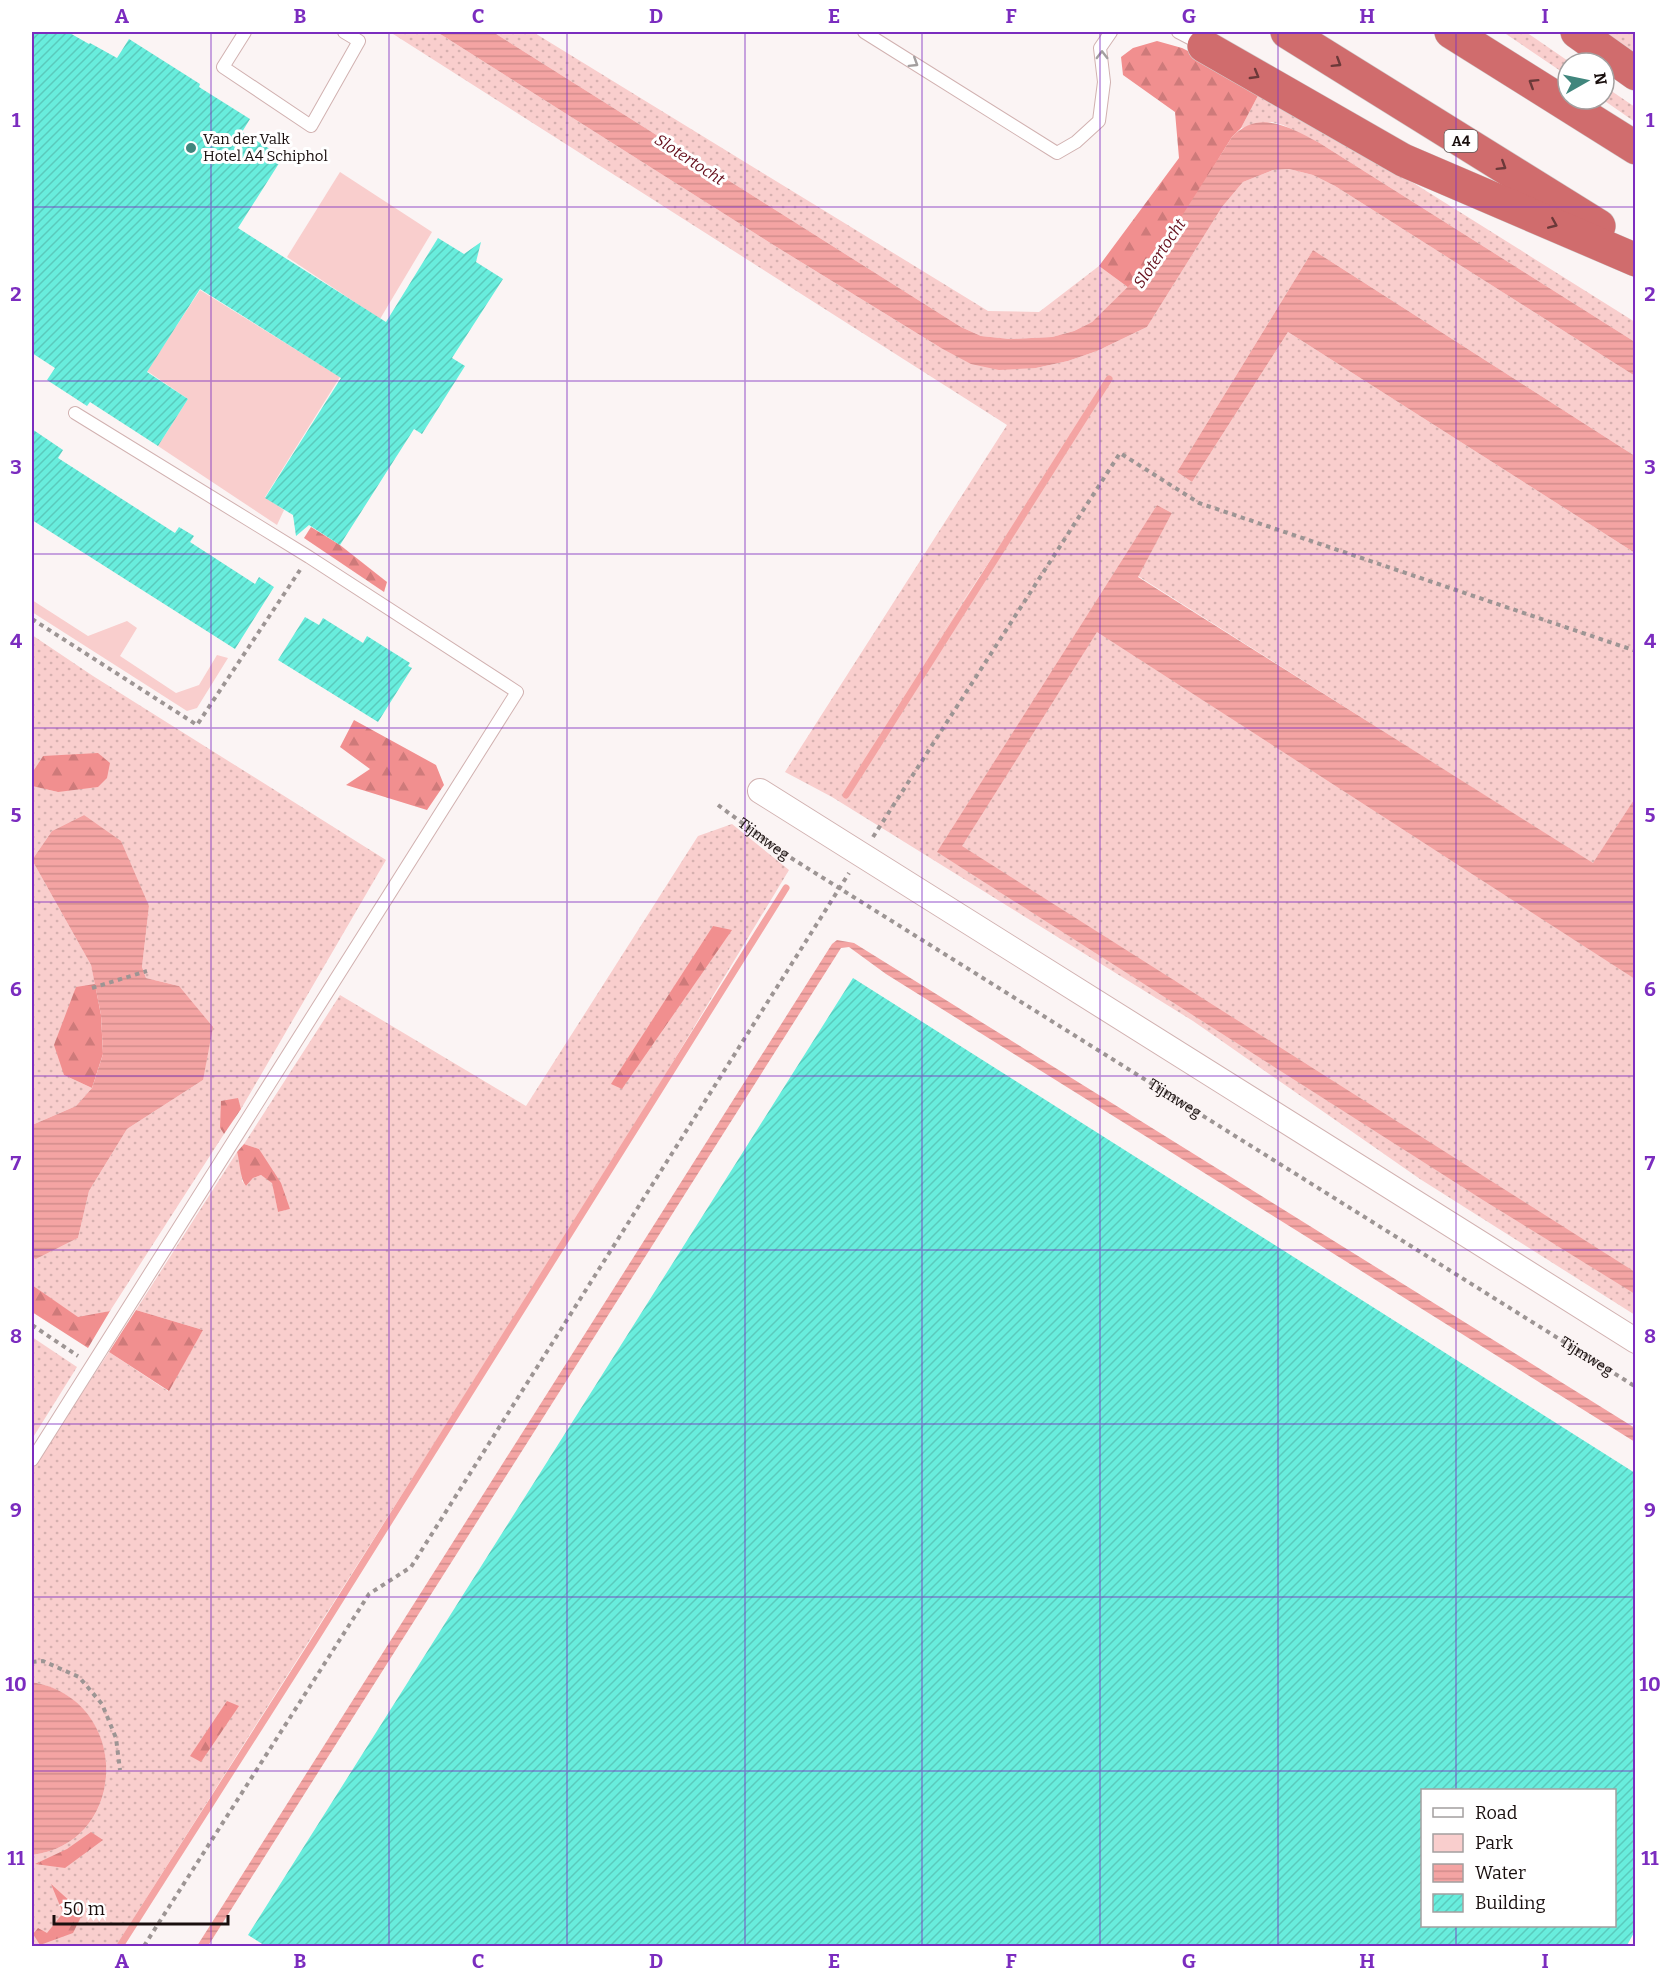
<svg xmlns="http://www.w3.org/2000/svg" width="1667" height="1978" font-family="Bitter,serif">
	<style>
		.grass { fill: url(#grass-dots); fill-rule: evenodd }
		.forest { fill: url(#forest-firs) }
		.green { fill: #f9cecd }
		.water { fill: url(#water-rules) }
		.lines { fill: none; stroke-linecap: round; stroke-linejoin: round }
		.stream { stroke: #f4a4a3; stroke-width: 7 }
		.building { fill: url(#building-hatch); fill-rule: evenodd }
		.service-casing { stroke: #d1b1b0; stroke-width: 14 }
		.minor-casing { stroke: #d1b1b0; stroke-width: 26 }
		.motorway-casing { stroke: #d1cfcf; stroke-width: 34 }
		.path { stroke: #9d9594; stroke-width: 4; stroke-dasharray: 4.5 4.5; stroke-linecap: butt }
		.service { stroke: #fff; stroke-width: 12 }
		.minor { stroke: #fff; stroke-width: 24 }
		.motorway { stroke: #d06c6d; stroke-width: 33 }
		.oneway { stroke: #a39f9f }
		.oneway2 { stroke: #6b3939 }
		.grid { fill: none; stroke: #7b2cbf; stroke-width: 1.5; stroke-opacity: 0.55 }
		.poi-dot { fill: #40867d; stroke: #fff; stroke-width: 2 }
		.labels { text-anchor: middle; stroke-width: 6; stroke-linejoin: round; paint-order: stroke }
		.shield { fill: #fff; stroke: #5e5756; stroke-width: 1.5 }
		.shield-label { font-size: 14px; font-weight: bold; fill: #190f0e }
		.poi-label { font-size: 15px; fill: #190f0e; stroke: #fff; text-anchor: start }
		.street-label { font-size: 15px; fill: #190f0e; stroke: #fff }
		.water-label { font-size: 16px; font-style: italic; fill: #640c19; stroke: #fff }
		.neatline { fill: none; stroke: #7b2cbf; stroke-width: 2 }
		.grid-label { font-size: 20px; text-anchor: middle; font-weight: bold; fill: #7b2cbf }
	</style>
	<defs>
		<pattern id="grass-dots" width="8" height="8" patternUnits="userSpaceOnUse" patternTransform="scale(1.5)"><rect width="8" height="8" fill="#f9cecd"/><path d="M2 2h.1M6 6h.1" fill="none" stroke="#d5b0af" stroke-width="1.8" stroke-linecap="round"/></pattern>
		<pattern id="forest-firs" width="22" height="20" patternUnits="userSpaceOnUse" patternTransform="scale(1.5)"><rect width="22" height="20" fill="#f18f8f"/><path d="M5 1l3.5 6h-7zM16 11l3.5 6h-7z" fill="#ce7a7a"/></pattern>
		<pattern id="water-rules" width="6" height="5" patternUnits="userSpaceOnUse" patternTransform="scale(1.5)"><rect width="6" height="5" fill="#f4a4a3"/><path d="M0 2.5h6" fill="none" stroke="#d18c8b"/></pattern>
		<pattern id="building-hatch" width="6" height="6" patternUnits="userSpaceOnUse" patternTransform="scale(1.5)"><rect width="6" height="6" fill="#68eddd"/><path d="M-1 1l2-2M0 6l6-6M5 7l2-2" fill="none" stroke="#5acabc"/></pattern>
	</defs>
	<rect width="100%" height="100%" fill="#fbf4f4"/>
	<g class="grass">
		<path d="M390,32H437L775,246L941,348L1036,368L1068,361L1097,351L1147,327L1222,207L1243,182L1273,170L1289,169L1313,175L1335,186L1635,376V456L1313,250L1177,472L1192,482L1288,332L1635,553V798L1593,864L1138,576L1172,513L1157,505L961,846L1097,631L1635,977V1315L1420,1179L1193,1021L832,797L785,772L1007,425ZM1043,481H1044L934,645Z"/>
		<polygon points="493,32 533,32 988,311 1039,312 1099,266 1129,288 1092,322 1074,331 1052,337 1010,339 981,336 961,327"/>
		<polygon points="1503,32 1526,32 1571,63 1568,63 1568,76"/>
		<polygon points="1598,32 1635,32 1635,58"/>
		<polygon points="1604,86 1635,107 1635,122 1602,99 1604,99"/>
		<polygon points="1262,88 1635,322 1635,342 1318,142 1283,125 1272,122 1241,128"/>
		<polygon points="32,635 93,676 386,860 241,1109 237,1098 220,1128 224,1134 110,1311 78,1318 32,1285 32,1258 36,1259 78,1238 89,1191 127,1129 203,1080 179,986 146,978 142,967 149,906 84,815 52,831 32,860 91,965 95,984 76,988 64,1075 92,1088 76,1106 32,1125 32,786 58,792 43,756 32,773"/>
		<path d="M732,824L789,870L613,1161L116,1946H32V1855C130,1843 132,1700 32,1682V1469L109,1352L168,1391L203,1330L136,1310L237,1152L241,1165L242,1181L246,1186L253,1178L261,1175L272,1182L278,1212L290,1209L259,1149L244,1144L340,995L526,1106L698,836Z"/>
		<polygon points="32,1337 77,1367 32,1439"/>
	</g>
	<g class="forest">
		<path d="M1157,41L1182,48L1262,88L1241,128L1232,137C1200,188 1171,244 1129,288L1099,266L1179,158L1175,112L1123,75L1121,57L1133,48Z"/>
		<polygon points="311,527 340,545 387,582 384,592 304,538"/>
		<polygon points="354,720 436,765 444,785 427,810 346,785 370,769 340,747"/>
		<polygon points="98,753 110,763 107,778 98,787 58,792 32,786 32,773 43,756"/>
		<polygon points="713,926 732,930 622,1089 611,1084"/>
		<polygon points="95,984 101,1015 103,1054 92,1088 64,1075 54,1045 76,987"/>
		<polygon points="238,1098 241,1109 224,1134 220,1128 221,1101"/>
		<path d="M244,1144L259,1149L281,1183L290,1209L278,1212L272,1183L261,1175L253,1178L246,1186C240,1179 240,1162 237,1152Z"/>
		<polygon points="32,1285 78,1317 110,1311 88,1348 32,1312"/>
		<polygon points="136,1310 203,1330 169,1391 109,1352"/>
		<polygon points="227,1701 239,1706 201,1762 190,1756"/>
		<polygon points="91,1832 103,1840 65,1868 35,1864 67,1849"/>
		<polygon points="51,1884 83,1913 73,1933 40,1945 33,1934 38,1928 47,1933 63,1913"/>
	</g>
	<g class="green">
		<polygon points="340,172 432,232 380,319 287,257"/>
		<polygon points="200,290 340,377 265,497 284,510 277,525 158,446 188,399 147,371"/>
		<polygon points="32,600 88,636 127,621 137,628 120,656 176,693 199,685 217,655 228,658 197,708 187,711 32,612"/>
	</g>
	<g class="water">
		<path d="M437,32H493L961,327L981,336L1010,339L1052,337L1074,331L1092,322L1145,270L1171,233L1232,137C1259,109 1289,127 1318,142L1635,342V376L1335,186L1313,175L1289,169L1273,170L1243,182L1222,207L1147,327L1097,351L1068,361L1036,368L999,370L971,364L941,348L775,246Z"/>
		<polygon points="1313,250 1635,456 1635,553 1288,332 1192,482 1177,472"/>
		<polygon points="1157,505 1172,513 1138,577 1593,863 1635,798 1635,979 1097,632 962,846 1635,1272 1635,1294 1483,1200 937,852"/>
		<polygon points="84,815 121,841 149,906 142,967 146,978 179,986 213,1027 203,1080 127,1129 89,1191 78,1238 36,1259 32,1258 32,1125 76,1106 92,1088 103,1054 101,1015 91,965 32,860 52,831"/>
		<polygon points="837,940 854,943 1635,1428 1635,1442 886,974 849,947 841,948 208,1946 197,1946 832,944"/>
		<path d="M32,1682C132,1699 130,1843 32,1855Z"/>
	</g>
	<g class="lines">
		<g class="stream">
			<polyline points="846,795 1109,379"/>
			<polyline points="120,1946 313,1643 786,888"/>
		</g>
	</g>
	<g class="building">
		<polygon points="32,32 68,32 89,44 90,43 117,58 129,39 200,84 199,87 250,119 242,132 283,157 238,228 386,322 438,238 464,254 481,242 476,262 503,279 452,358 465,366 422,434 414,429 340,545 309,525 296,536 293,515 265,498 341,378 200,289 147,372 188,399 158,446 90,402 87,406 47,380 55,368 32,353"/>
		<polygon points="32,429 63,450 58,458 175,533 179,527 194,536 190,542 255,584 259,577 274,587 235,649 32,520"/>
		<polygon points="305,617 319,625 323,618 363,643 367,636 410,663 408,666 412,668 378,722 278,660"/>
		<path d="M853,978L1635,1473V1931L1626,1947H267L248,1935ZM1422,1791H1614V1926H1422Z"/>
	</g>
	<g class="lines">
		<defs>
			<g id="service">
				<polyline points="245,32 223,67 311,126 359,41 344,32"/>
				<polyline points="864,32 1057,153 1076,142 1099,121 1104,82 1100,48 1111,32"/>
				<polyline points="1178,32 1203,45"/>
				<polyline points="32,1460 517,692 309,557 75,413"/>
			</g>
			<polyline id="minor" points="760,791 1636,1341"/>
			<g id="motorway">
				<polyline points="1287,32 1599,226"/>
				<polyline points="1451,32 1636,148"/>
				<polyline points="1577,32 1636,74"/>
				<polyline points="1204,46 1403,160 1636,260"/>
			</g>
		</defs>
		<use href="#service" class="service-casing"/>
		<use href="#minor" class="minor-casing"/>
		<use href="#motorway" class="motorway-casing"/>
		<g class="path">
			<polyline points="32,619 197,725 300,570"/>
			<path id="s1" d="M718,805L780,851L1636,1387"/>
			<polyline points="873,837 1120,453 1199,503 1636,651"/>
			<polyline points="92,988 147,971"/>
			<polyline points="32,1325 78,1356"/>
			<polyline points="32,1662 43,1661 79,1677 102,1704 116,1738 120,1770"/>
			<polyline points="144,1946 369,1594 411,1567 849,873"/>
		</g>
		<use href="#service" class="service"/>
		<use href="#minor" class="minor"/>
		<use href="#motorway" class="motorway"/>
	</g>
	<defs><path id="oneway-chevron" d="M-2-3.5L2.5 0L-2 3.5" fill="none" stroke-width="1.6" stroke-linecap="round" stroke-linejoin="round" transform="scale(1.5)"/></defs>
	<g class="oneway">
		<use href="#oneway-chevron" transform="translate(1102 55) rotate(-90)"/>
		<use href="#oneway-chevron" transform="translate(914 63) rotate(32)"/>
	</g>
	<g class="oneway2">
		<use href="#oneway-chevron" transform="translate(1337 63) rotate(32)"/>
		<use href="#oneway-chevron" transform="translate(1255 75) rotate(30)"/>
		<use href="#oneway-chevron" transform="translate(1533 83) rotate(-148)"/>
		<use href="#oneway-chevron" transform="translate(1502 166) rotate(32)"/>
		<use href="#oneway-chevron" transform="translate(1553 224) rotate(23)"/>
	</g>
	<path class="grid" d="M211,32V1946M389,32V1946M567,32V1946M745,32V1946M922,32V1946M1100,32V1946M1278,32V1946M1456,32V1790M32,207H1636M32,381H1636M32,554H1636M32,728H1636M32,902H1636M32,1076H1636M32,1250H1636M32,1424H1636M32,1597H1636M32,1771H1636M1456,1926V1946"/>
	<circle class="poi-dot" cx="191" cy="148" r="6"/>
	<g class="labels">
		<rect class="shield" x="1444.5" y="130" width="33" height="22" rx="4.5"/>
		<g class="shield-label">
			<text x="1461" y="146">A4</text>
		</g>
		<g class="poi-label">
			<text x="203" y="144">Van der Valk<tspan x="203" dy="17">Hotel A4 Schiphol</tspan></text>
		</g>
		<g class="street-label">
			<text dy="5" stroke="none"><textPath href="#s1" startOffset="57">Tijmweg</textPath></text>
			<text dy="5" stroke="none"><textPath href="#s1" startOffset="543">Tijmweg</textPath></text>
			<text dy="5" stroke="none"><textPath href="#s1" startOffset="1029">Tijmweg</textPath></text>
		</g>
		<g class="water-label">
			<text transform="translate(690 159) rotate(33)" y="6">Slotertocht</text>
			<text transform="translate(1159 253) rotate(-56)" y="6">Slotertocht</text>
		</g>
	</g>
	<rect width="1667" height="1978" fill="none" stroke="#ffffff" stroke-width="66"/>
	<rect x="1421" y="1789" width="195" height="138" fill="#ffffff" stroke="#a39f9f" stroke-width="1.5"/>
	<rect x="1433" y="1808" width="30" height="9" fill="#ffffff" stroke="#a39f9f" stroke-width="1.5"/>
	<text x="1475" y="1819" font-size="18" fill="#190f0e">Road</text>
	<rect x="1433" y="1834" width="30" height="18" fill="#f9cecd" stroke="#a39f9f" stroke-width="1.5"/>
	<text x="1475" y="1849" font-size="18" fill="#190f0e">Park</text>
	<rect x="1433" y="1864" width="30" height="18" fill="url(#water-rules)" stroke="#a39f9f" stroke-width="1.5"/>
	<text x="1475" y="1879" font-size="18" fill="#190f0e">Water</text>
	<rect x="1433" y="1894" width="30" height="18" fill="url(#building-hatch)" stroke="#a39f9f" stroke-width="1.5"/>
	<text x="1475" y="1909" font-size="18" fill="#190f0e">Building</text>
	<g transform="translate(1586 81) rotate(81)"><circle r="28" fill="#ffffff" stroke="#a39f9f" stroke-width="1.5"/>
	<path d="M0-4.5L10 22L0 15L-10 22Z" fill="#40867d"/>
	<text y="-9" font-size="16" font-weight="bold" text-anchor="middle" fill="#190f0e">N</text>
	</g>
	<path d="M54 1915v9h174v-9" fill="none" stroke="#190f0e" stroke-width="3"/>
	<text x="63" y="1915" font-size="18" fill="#190f0e" stroke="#ffffff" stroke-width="4.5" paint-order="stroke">50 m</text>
	<rect x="33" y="33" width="1601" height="1912" class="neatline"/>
	<g class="grid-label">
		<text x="122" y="23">A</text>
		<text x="300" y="23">B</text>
		<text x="478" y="23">C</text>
		<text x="656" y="23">D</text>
		<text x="834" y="23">E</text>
		<text x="1011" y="23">F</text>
		<text x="1189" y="23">G</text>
		<text x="1367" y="23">H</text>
		<text x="1545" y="23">I</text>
		<text x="16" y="127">1</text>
		<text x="1650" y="127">1</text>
		<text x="16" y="301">2</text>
		<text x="1650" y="301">2</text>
		<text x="16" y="474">3</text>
		<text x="1650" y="474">3</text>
		<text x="16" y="648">4</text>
		<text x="1650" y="648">4</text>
		<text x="16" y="822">5</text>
		<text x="1650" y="822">5</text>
		<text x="16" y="996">6</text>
		<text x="1650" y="996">6</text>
		<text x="16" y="1170">7</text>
		<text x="1650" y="1170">7</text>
		<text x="16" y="1343">8</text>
		<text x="1650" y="1343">8</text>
		<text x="16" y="1517">9</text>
		<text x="1650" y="1517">9</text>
		<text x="16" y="1691">10</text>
		<text x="1650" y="1691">10</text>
		<text x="16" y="1865">11</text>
		<text x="1650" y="1865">11</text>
		<text x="122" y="1968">A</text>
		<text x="300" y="1968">B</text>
		<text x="478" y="1968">C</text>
		<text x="656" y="1968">D</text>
		<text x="834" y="1968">E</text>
		<text x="1011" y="1968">F</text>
		<text x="1189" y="1968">G</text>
		<text x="1367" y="1968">H</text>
		<text x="1545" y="1968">I</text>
	</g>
</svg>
